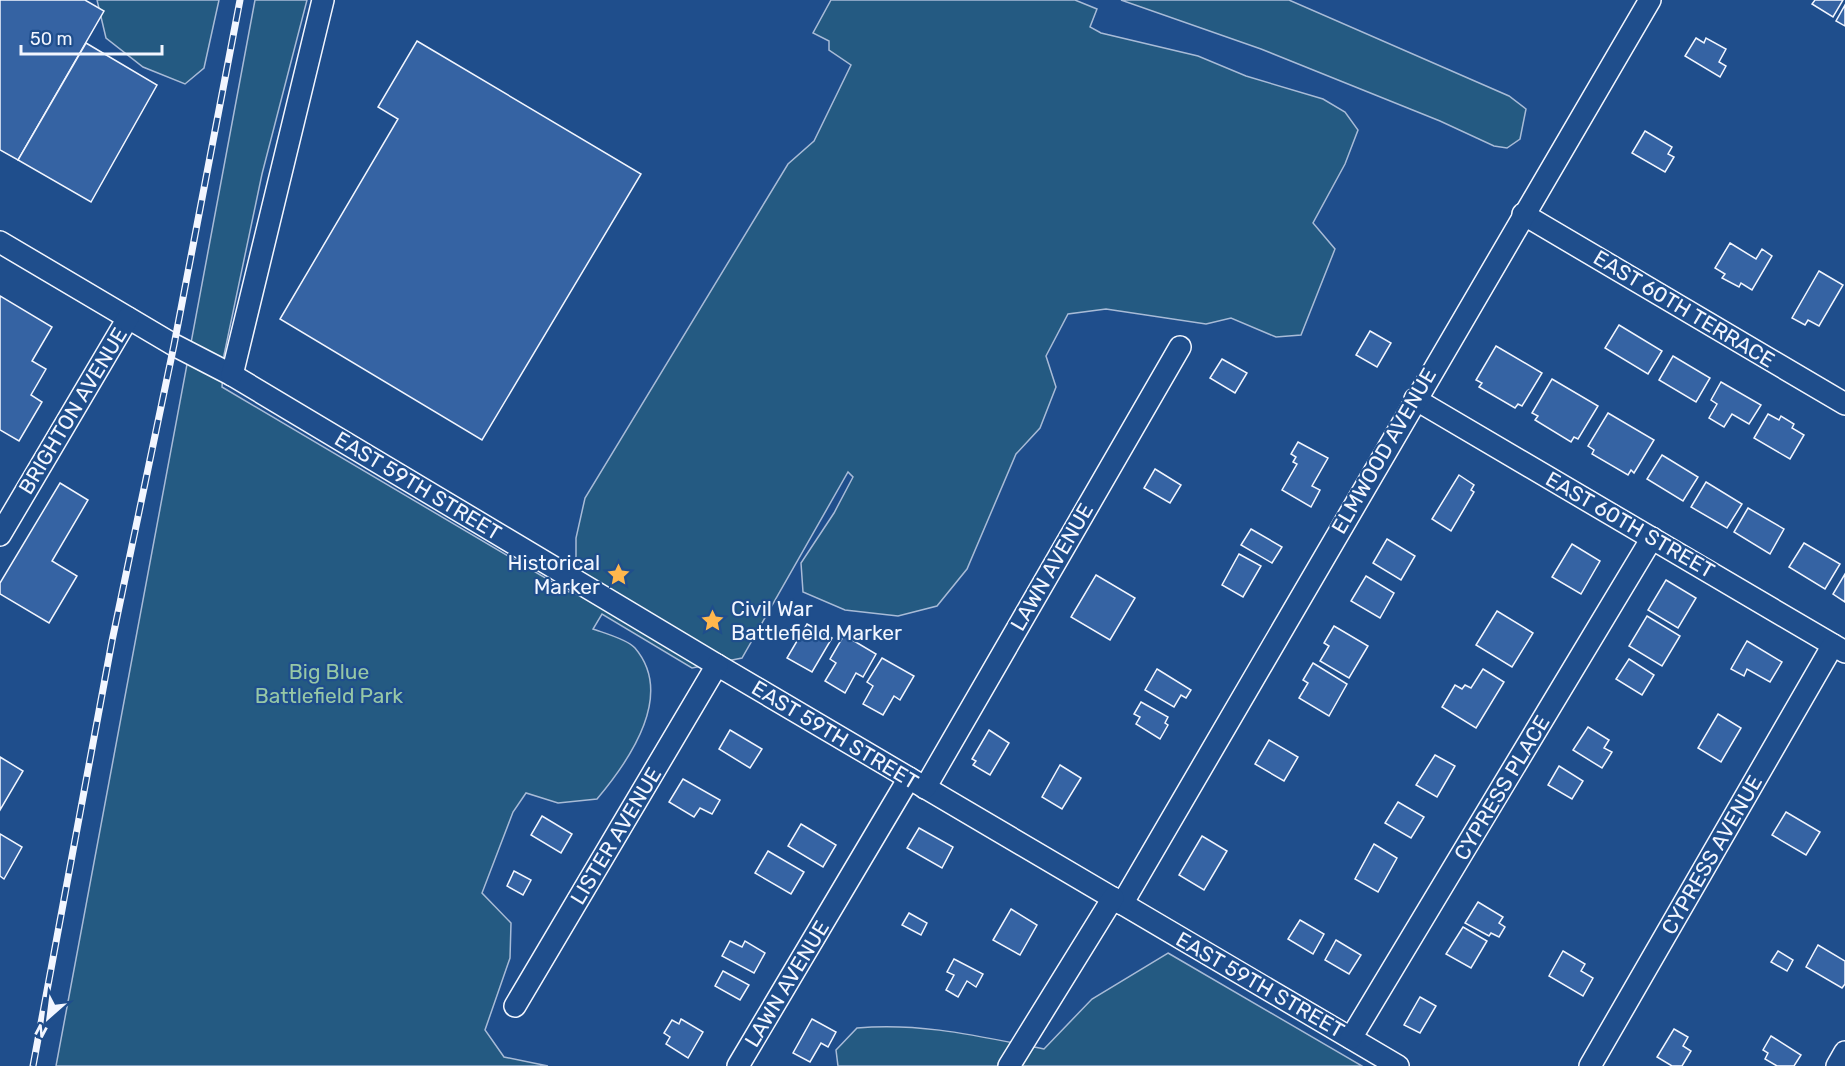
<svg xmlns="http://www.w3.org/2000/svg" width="1845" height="1066" font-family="Rubik,sans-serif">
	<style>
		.green { fill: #245a82; stroke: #a8bbd7; stroke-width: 1.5 }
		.building { fill: #3563a3; stroke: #f2f6ff; stroke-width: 1.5 }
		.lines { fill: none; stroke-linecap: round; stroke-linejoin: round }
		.minor-casing { stroke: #f2f6ff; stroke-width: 24 }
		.minor { stroke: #1f4e8c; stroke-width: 21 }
		.rail-casing { stroke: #f2f6ff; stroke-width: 7 }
		.rail { stroke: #1f4e8c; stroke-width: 4.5; stroke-dasharray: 14; stroke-linecap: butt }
		.labels { text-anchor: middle; stroke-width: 4.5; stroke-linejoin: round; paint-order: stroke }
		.street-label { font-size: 21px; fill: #f2f6ff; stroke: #1f4e8c }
		.poi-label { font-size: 21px; fill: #f2f6ff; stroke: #1f4e8c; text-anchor: end }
		.park-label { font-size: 21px; fill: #97c8a6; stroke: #1f4e8c }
	</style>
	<rect width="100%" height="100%" fill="#1f4e8c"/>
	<g class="green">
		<polygon points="97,0 219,0 204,68 185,84 143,67 106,38"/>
		<path d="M255,0H307L262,174L224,355L222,387L569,592L584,566L576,561V538L585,498L788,164L814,141L851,65L829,50V41L813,33L831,0H1075L1097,9L1090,27L1101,33L1198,56L1246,76L1323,99L1345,112L1358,130L1345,164L1313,223L1335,249L1301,335L1276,337L1231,318L1206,324L1106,309L1068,314L1046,356L1056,387L1040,428L1016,454L967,569L937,606L898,616L845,610L803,592L801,563L834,513L853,477L848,472L742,658L692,668L602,614L593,629C604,633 627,639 635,648C675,695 629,761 597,799L558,803L526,793L513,812L482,893L511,923L510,958L485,1030L504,1057L548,1066H56Z"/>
		<polygon points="1121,0 1289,0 1509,96 1526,109 1520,139 1507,148 1494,146 1440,121 1261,49"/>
		<path d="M1168,953L1362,1066H838L836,1050L857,1028C921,1022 982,1037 1044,1049L1092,999Z"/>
	</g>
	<g class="building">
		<polygon points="0,0 85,0 104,11 18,160 0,150"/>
		<polygon points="1815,0 1843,0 1833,17 1812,4"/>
		<polygon points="1845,5 1845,26 1836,21"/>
		<polygon points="1696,38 1704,43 1706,38 1726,49 1719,62 1726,66 1720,77 1685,56"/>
		<polygon points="417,41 641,174 482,440 280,319 398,119 378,107"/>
		<polygon points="86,43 157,85 91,202 18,160"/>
		<polygon points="1645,131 1672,147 1668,154 1674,157 1665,172 1632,153"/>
		<polygon points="1730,243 1756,259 1762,249 1772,256 1752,290 1741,283 1739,287 1722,278 1725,274 1715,268"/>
		<polygon points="1819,271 1843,285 1819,326 1808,320 1805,325 1792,318"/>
		<polygon points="0,296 52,327 32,361 46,369 31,395 42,402 19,441 0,430"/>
		<polygon points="1619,325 1662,351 1648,374 1605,348"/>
		<polygon points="1370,331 1391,343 1377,367 1356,355"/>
		<polygon points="1496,346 1542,373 1522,406 1518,404 1515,408 1479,387 1482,383 1476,380"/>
		<polygon points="1673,356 1710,378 1696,402 1659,380"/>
		<polygon points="1222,359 1247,373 1235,393 1210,378"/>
		<polygon points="1552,379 1598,406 1578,439 1574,437 1571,442 1535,420 1538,416 1532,413"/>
		<polygon points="1721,382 1761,405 1749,424 1732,414 1724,427 1709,418 1717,404 1711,400"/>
		<polygon points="1608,413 1654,440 1634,473 1631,470 1628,475 1592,454 1594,450 1588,446"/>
		<polygon points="1768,414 1779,420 1781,416 1794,424 1792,428 1804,435 1790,459 1754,438"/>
		<polygon points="1298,442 1328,458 1312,486 1320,490 1311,507 1282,490 1297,464 1293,462 1296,457 1291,454"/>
		<polygon points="1662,455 1698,477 1683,501 1647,479"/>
		<polygon points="1155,469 1181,485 1170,503 1144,488"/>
		<polygon points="1459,475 1474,485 1471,490 1474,492 1451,531 1432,519"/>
		<polygon points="1706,482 1742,504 1727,528 1691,507"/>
		<polygon points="60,483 88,500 52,561 77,576 49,623 0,594 0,583"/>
		<polygon points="1748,508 1784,529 1770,554 1734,532"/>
		<polygon points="1251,529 1282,547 1272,563 1241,545"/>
		<polygon points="1387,539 1415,556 1401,580 1373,563"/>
		<polygon points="1804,543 1840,564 1825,589 1789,567"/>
		<polygon points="1572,544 1600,561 1581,594 1552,577"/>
		<polygon points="1239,554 1261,566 1243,597 1222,585"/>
		<polygon points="1845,574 1845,602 1833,594"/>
		<polygon points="1096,575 1135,598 1110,640 1071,617"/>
		<polygon points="1366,576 1394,593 1380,618 1351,601"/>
		<polygon points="1666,580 1696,598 1678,628 1648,610"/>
		<polygon points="1497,611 1533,633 1512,667 1476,645"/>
		<polygon points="1647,616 1680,636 1662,666 1629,646"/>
		<polygon points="807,624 832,638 812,672 787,658"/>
		<polygon points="1334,626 1368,646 1349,678 1320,661 1329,646 1324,643"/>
		<polygon points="844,635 876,654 863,677 856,673 845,693 825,681 836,663 830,659"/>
		<polygon points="1747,641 1782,662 1770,682 1747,669 1744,676 1731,669"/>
		<polygon points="882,658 914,676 900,700 894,696 883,715 863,704 873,686 867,682"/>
		<polygon points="1629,659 1654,675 1642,695 1616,679"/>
		<polygon points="1313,663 1347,684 1329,716 1299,698 1308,683 1303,680"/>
		<polygon points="1157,669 1191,690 1186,698 1181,695 1174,707 1145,690"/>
		<polygon points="1483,669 1504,682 1476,728 1442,707 1455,685 1462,689 1465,685 1471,688"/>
		<polygon points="1141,702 1168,717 1165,723 1168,725 1160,739 1136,724 1140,717 1134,714"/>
		<polygon points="1718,714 1741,728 1721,762 1698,748"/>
		<polygon points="1588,727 1609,740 1604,748 1612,752 1602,768 1573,750"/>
		<polygon points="730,730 762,749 750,768 719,749"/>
		<polygon points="989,730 1009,743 990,775 973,765 976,761 972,759"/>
		<polygon points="1269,740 1298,757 1284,781 1255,764"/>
		<polygon points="1435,755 1455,766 1437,797 1416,785"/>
		<polygon points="0,757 23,771 0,810"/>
		<polygon points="1060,765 1081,778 1062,809 1042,797"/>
		<polygon points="1559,766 1583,781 1572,799 1548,785"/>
		<polygon points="683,779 720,800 712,814 700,808 694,817 669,802"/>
		<polygon points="1398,802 1424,817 1411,838 1385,823"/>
		<polygon points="1786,812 1820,832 1806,855 1772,835"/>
		<polygon points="542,816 572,834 561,853 531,835"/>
		<polygon points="801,824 836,845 823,867 788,846"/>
		<polygon points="919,828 953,847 942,868 907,848"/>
		<polygon points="0,834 22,847 4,879 0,876"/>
		<polygon points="1202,836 1227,851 1204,890 1179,875"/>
		<polygon points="1374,844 1397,858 1378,892 1355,879"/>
		<polygon points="768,851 804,872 791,894 755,873"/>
		<polygon points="514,871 531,880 523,895 507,886"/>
		<polygon points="1478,902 1503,917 1499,923 1505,927 1499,937 1491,933 1489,936 1465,923"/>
		<polygon points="1011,909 1037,925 1020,955 993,940"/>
		<polygon points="909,913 927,923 921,935 902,925"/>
		<polygon points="1300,920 1324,934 1313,954 1288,939"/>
		<polygon points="1463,927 1487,941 1471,968 1446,954"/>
		<polygon points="1336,940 1361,955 1349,974 1325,960"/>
		<polygon points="730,941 742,947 745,941 765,953 754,973 722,956"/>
		<polygon points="1818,945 1845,961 1845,984 1842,988 1806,967"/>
		<polygon points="1563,951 1585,964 1581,971 1593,978 1583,996 1549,976"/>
		<polygon points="1778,951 1793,960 1787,971 1771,962"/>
		<polygon points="954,959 983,974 976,987 967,981 958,997 946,990 954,975 947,972"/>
		<polygon points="723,971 749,985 740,1000 715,986"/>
		<polygon points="1420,997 1436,1006 1420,1033 1404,1025"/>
		<polygon points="681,1019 703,1032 688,1058 666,1044 670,1037 664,1033 672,1020 679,1024"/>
		<polygon points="812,1019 836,1032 828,1047 821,1043 810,1062 793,1053"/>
		<polygon points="1674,1029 1688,1037 1683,1046 1691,1051 1682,1066 1672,1066 1657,1057"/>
		<polygon points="1771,1036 1801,1055 1794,1066 1777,1066 1765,1059 1768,1053 1763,1050"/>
	</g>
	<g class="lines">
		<defs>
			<g id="minor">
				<polyline points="1523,214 1845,404"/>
				<polyline points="0,242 174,345 232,375 717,665 1398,1066"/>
				<polyline points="232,375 323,0"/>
				<polyline points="1415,399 1845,652"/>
				<polyline points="0,535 128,318"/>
				<polyline points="925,788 1180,347"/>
				<polyline points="1122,904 1650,0"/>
				<polyline points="515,1006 717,665"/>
				<polyline points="1351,1038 1652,538"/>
				<polyline points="738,1066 909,778"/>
				<polyline points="1009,1066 1113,898"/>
				<polyline points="1590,1066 1833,645"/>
				<polyline points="1837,1066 1845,1052"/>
			</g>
		</defs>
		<use href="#minor" class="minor-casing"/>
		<use href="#minor" class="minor"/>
		<defs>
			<polyline id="rail" points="33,1066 112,641 174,345 240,0"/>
		</defs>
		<use href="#rail" class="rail-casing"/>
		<use href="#rail" class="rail"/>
	</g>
	<defs>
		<symbol id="sight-bare" viewBox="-9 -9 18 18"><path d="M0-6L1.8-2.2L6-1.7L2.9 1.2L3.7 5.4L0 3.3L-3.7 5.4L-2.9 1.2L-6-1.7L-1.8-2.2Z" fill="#ffb74d" stroke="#1f4e8c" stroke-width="2.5" paint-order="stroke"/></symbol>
	</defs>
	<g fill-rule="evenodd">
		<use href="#sight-bare" x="602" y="558" width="33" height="33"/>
		<use href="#sight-bare" x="696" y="604" width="33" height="33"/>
	</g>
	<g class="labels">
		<g class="street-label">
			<text transform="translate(1684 309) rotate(31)" y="7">EAST 60TH TERRACE</text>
			<text transform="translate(73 411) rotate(-59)" y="7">BRIGHTON AVENUE</text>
			<text transform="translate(1384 451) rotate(-60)" y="7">ELMWOOD AVENUE</text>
			<text transform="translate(418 486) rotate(31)" y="7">EAST 59TH STREET</text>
			<text transform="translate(1630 525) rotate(30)" y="7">EAST 60TH STREET</text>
			<text transform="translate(1052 567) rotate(-60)" y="7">LAWN AVENUE</text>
			<text transform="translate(835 735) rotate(31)" y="7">EAST 59TH STREET</text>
			<text transform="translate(1502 788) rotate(-59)" y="7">CYPRESS PLACE</text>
			<text transform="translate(616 836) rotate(-59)" y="7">LISTER AVENUE</text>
			<text transform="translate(1712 855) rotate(-60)" y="7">CYPRESS AVENUE</text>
			<text transform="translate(787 984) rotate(-59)" y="7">LAWN AVENUE</text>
			<text transform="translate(1260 985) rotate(30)" y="7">EAST 59TH STREET</text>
		</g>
		<g class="poi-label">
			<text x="600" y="570">Historical<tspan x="600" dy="24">Marker</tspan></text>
			<text x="731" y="616" text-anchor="start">Civil War<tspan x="731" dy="24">Battlefield Marker</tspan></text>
		</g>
		<g class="park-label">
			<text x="329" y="679">Big Blue<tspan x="329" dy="24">Battlefield Park</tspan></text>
		</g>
	</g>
	<g transform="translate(48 1018) rotate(208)" stroke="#1f4e8c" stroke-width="4.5" paint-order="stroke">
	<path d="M0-4.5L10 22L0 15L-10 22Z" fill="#f2f6ff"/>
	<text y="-9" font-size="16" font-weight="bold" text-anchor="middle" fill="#f2f6ff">N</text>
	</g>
	<path d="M21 45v9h141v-9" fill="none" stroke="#f2f6ff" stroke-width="3"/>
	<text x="30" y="45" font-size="18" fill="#f2f6ff" stroke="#1f4e8c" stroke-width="4.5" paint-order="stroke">50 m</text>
</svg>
